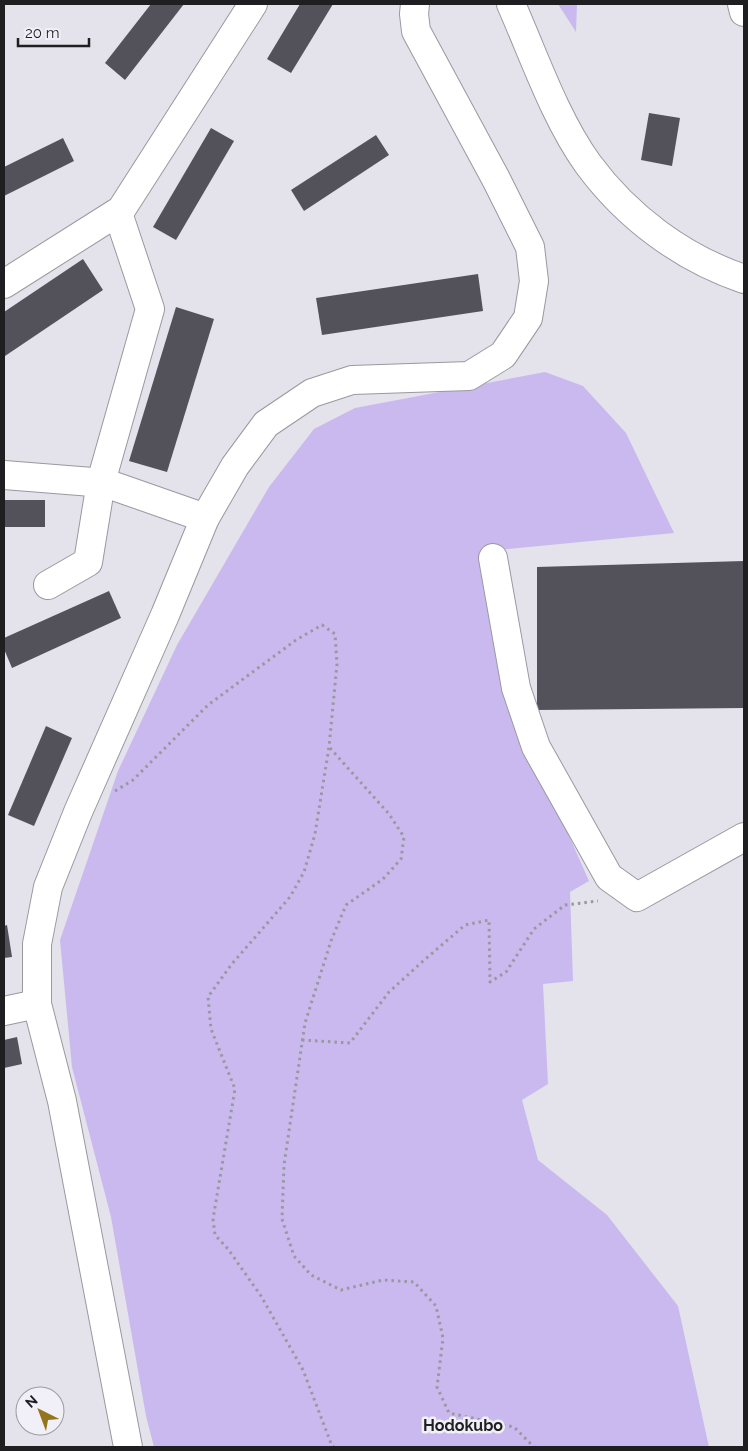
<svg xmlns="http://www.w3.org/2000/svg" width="748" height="1451" font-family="Raleway,sans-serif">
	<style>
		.green { fill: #c9b9ef }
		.building { fill: #535159 }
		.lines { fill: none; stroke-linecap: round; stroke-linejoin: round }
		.minor-casing { stroke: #9a98a0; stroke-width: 30 }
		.path { stroke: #99989f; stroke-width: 3; stroke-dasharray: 2.5 4; stroke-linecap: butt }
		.minor { stroke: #fff; stroke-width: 28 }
		.labels { text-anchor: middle; stroke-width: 5; stroke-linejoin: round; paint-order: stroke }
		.neighbourhood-label { font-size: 16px; font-weight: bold; fill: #1f1f22; stroke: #f1eff8 }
	</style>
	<rect width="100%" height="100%" fill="#e4e2eb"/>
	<g class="green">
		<polygon points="558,4 577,4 576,32"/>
		<polygon points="545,372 583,386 626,433 674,533 498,550 523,732 589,881 570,892 573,981 543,984 548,1084 522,1100 538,1160 607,1215 678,1306 709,1447 154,1447 146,1416 111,1217 72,1067 60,940 118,771 177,645 269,487 314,429 355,408"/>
	</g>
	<g class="building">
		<polygon points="151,4 184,4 125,80 105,63"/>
		<polygon points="300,4 333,4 291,73 267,59"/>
		<polygon points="649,113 680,118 672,166 641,160"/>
		<polygon points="211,128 234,141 176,240 153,227"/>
		<polygon points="376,135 389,155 304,211 291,190"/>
		<polygon points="63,138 74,161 4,196 4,167"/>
		<polygon points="83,259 103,290 5,356 4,312"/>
		<polygon points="478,274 483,311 322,335 316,298"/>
		<polygon points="176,307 214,319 167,472 129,461"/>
		<rect x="4" y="500" width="41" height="27"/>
		<polygon points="744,561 744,708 537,710 537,567"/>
		<polygon points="109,591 121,618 12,668 4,649 4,638"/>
		<polygon points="46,726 72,738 34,826 8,815"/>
		<polygon points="7,925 12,957 4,958 4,926"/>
		<polygon points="17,1037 22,1064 4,1068 4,1040"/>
	</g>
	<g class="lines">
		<defs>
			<g id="minor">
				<path d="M511,4C534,56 555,118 588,164C627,217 682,258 744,279"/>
				<polyline points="742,4 744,12"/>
				<polyline points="4,284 121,210 253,4"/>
				<polyline points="4,475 105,483 205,518"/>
				<polyline points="493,558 516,688 536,747 609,877 637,897 744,837"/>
				<polyline points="48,585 88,562 101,482 150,309 118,213"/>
				<polyline points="4,1011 37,1004"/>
				<polyline points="128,1447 62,1101 37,1004 37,944 48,887 78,812 165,615 205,518 235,466 266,424 312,393 352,380 469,376 503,355 528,318 534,281 530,247 496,179 416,31 414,14 415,4"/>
			</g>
		</defs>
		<use href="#minor" class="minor-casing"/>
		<g class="path">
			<polyline points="330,748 389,814 404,837 401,859 383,879 346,905 331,941 305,1023 284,1165 282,1219 294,1256 311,1275 341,1290 383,1280 414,1282 436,1306 443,1338 437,1387 449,1413 514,1427 534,1447"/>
			<polyline points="115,791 133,780 208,705 296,640 322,625 335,634 337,664 329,747 315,834 304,872 290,897 231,965 208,997 211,1029 235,1089 213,1219 215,1235 228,1249 261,1296 303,1370 332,1446 334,1447"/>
			<polyline points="302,1040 350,1043 389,992 422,962 465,925 489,920 490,982 506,972 534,929 565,905 598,901"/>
		</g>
		<use href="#minor" class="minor"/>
	</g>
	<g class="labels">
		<g class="neighbourhood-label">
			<text x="463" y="1431">Hodokubo</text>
		</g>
	</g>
	<rect width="748" height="1451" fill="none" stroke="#1f1f22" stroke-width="10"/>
	<g transform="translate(40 1411) rotate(318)"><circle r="24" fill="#f1eff8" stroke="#9d9ca2"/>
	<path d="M0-4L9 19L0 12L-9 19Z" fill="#94751c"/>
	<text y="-8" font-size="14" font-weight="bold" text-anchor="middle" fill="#1f1f22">N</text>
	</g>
	<path d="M18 38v8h71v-8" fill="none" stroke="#1f1f22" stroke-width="2.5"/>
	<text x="25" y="38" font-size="15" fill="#1f1f22" stroke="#f1eff8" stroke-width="4" paint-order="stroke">20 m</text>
</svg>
